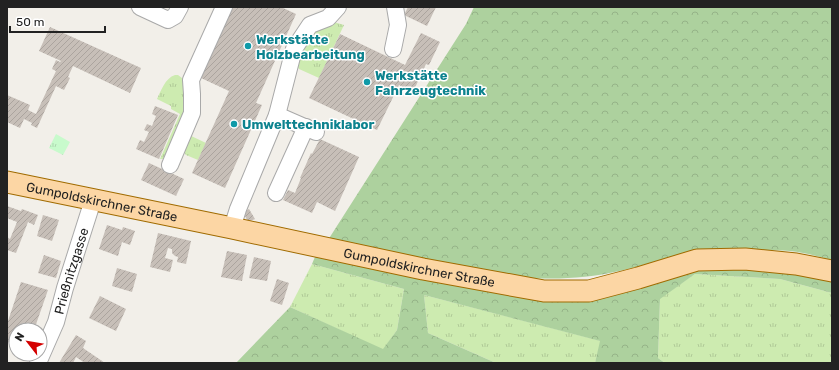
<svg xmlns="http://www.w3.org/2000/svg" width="839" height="370" font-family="Rubik,sans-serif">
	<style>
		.grass { fill: url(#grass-tufts) }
		.forest { fill: url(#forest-crowns) }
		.park { fill: url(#park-tufts) }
		.building { fill: url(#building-hatch) }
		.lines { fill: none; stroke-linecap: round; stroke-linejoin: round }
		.minor-casing { stroke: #a9a9a9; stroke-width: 18 }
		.major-casing { stroke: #a06b00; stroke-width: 23 }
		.minor { stroke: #fff; stroke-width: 16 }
		.major { stroke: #fcd6a4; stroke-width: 21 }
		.culture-dot { fill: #0f9aa8; stroke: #fff; stroke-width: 1.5 }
		.labels { text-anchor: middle; stroke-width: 3; stroke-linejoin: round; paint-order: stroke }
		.culture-label { font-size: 13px; font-weight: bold; fill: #0d838f; stroke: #fff; text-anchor: start }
		.street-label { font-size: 13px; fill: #222; stroke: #fff }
	</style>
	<defs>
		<pattern id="grass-tufts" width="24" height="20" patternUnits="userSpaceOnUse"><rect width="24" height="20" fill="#cdebb0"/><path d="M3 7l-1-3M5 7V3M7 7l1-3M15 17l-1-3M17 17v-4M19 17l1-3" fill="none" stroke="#b0c997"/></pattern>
		<pattern id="forest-crowns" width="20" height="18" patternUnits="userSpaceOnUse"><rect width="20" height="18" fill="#add19e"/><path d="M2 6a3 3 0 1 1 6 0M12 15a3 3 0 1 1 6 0" fill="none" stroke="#95b388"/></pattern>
		<pattern id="park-tufts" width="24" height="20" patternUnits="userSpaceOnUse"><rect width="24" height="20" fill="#c8facc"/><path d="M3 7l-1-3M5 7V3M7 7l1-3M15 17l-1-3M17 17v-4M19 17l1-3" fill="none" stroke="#acd6af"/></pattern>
		<pattern id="building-hatch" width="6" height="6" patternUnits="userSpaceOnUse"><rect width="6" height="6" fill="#c7bfb8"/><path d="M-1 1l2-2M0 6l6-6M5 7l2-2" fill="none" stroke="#aba49e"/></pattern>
	</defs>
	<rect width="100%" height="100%" fill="#f2efe9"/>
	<g class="grass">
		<polygon points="334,22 344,25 319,78 299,69 296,64 308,32"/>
		<path d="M175,75H178L182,78L187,83L189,101L167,158L163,159H160L180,114L171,109V106L157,99C161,91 165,78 175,75Z"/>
		<polygon points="187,134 206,143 198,160 186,155 183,151"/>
		<polygon points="312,264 404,289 397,330 383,350 290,307"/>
		<polygon points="695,274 780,279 832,293 832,363 665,363 658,358 660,298"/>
		<polygon points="424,295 601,341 595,363 496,363 428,333"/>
	</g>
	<g class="forest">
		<path d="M474,7H832V260C819,257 804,252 790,251C780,250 770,250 760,250C738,249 715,249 693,252C668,256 644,266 619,271C585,279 551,280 516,277L328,240L466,24Z"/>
		<polygon points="317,252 536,296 688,270 755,266 832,280 832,293 780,279 695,274 660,299 658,358 665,363 595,363 600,341 424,295 428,333 496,363 236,363 290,307 383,349 397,330 404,289 312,264"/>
	</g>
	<polygon class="park" points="56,134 70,142 63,155 49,148"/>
	<g class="building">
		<polygon points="233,7 281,7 296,14 256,103 262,105 225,188 192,173 229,91 201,78"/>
		<polygon points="408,7 436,7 427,26 404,15"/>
		<polygon points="50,27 141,68 130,93 73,66 68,77 70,78 64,90 56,86 37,128 31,125 32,123 24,119 20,128 7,122 7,95 30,105 28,110 36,114 56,71 52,69 56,60 60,62 61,61 39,51"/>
		<polygon points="421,33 440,42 429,65 426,64 413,92 399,85 377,130 309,98 340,34 405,65"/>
		<polygon points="155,106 178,115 159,159 136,149 140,140 144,142 149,132 144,130 147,124 152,126 156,116 152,114"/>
		<polygon points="320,139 359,157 335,211 317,202 312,213 283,200 288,190 295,193 301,178 300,178 311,153 312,154"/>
		<polygon points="149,163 184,179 176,196 141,180"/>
		<polygon points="7,206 21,211 22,209 38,215 34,225 28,222 16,253 7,250 7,237 10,239 17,222 7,218"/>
		<polygon points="249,209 255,219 248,222 243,212"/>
		<polygon points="43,215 59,220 52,241 37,236"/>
		<polygon points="107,225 122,230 123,227 135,231 130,245 122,242 118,256 99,249"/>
		<polygon points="158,233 191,241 186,264 177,262 178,257 175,256 172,253 172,249 168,248 165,258 173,260 170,272 150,267"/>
		<polygon points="227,251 247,255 242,281 221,277"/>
		<polygon points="44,255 61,261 56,278 38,273"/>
		<polygon points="254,257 271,261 267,281 249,278"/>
		<polygon points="117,268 137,274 132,292 112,286"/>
		<polygon points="277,279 289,283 282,305 270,301"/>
		<polygon points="21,282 48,290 34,330 16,330 16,344 7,342 7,324"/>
		<polygon points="100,296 126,309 116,331 89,318"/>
		<polygon points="76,335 86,341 83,348 105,363 85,363 76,357 73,363 59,363"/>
	</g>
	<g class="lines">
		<defs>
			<g id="minor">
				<polyline points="140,7 168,20 175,16 180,7"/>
				<polyline points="393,49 398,25 395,7"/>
				<polyline points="277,115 316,132"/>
				<polyline points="170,165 192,113 192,94 191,80 224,7"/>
				<polyline points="276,193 306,127"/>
				<polyline points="232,228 238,209 277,115 294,49 310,25 328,18 338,7"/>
				<path id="s1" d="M38,363L56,322L65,288L93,200"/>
			</g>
			<g id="major">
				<path id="s2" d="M7,182L232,228L423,269L544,291H589L638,278L697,260L745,259L796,264L832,271"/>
			</g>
		</defs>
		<use href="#minor" class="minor-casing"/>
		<use href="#major" class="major-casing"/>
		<use href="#minor" class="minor"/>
		<use href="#major" class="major"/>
	</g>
	<g class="culture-dot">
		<circle cx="248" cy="46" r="4"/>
		<circle cx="367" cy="82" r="4"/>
		<circle cx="234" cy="124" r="4"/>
	</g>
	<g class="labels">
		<g class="culture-label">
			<text x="256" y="44">Werkstätte<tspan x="256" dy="15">Holzbearbeitung</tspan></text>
			<text x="375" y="80">Werkstätte<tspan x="375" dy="15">Fahrzeugtechnik</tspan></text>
			<text x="242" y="129">Umwelttechniklabor</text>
		</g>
		<g class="street-label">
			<text dy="5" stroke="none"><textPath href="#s2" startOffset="97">Gumpoldskirchner Straße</textPath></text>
			<text dy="5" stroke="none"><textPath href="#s2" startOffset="421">Gumpoldskirchner Straße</textPath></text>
			<text dy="5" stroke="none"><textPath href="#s1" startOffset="98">Prießnitzgasse</textPath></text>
		</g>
	</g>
	<rect width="839" height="370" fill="none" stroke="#222222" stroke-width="16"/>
	<g transform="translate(28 342) rotate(301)"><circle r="19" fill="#ffffff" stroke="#a7a7a7"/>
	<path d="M0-3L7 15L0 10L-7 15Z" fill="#d40000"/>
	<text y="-6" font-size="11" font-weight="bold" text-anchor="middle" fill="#222222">N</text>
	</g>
	<path d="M10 26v6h95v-6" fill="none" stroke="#222222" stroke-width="2"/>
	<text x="16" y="26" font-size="12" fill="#222222" stroke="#ffffff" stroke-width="3" paint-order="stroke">50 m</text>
</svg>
